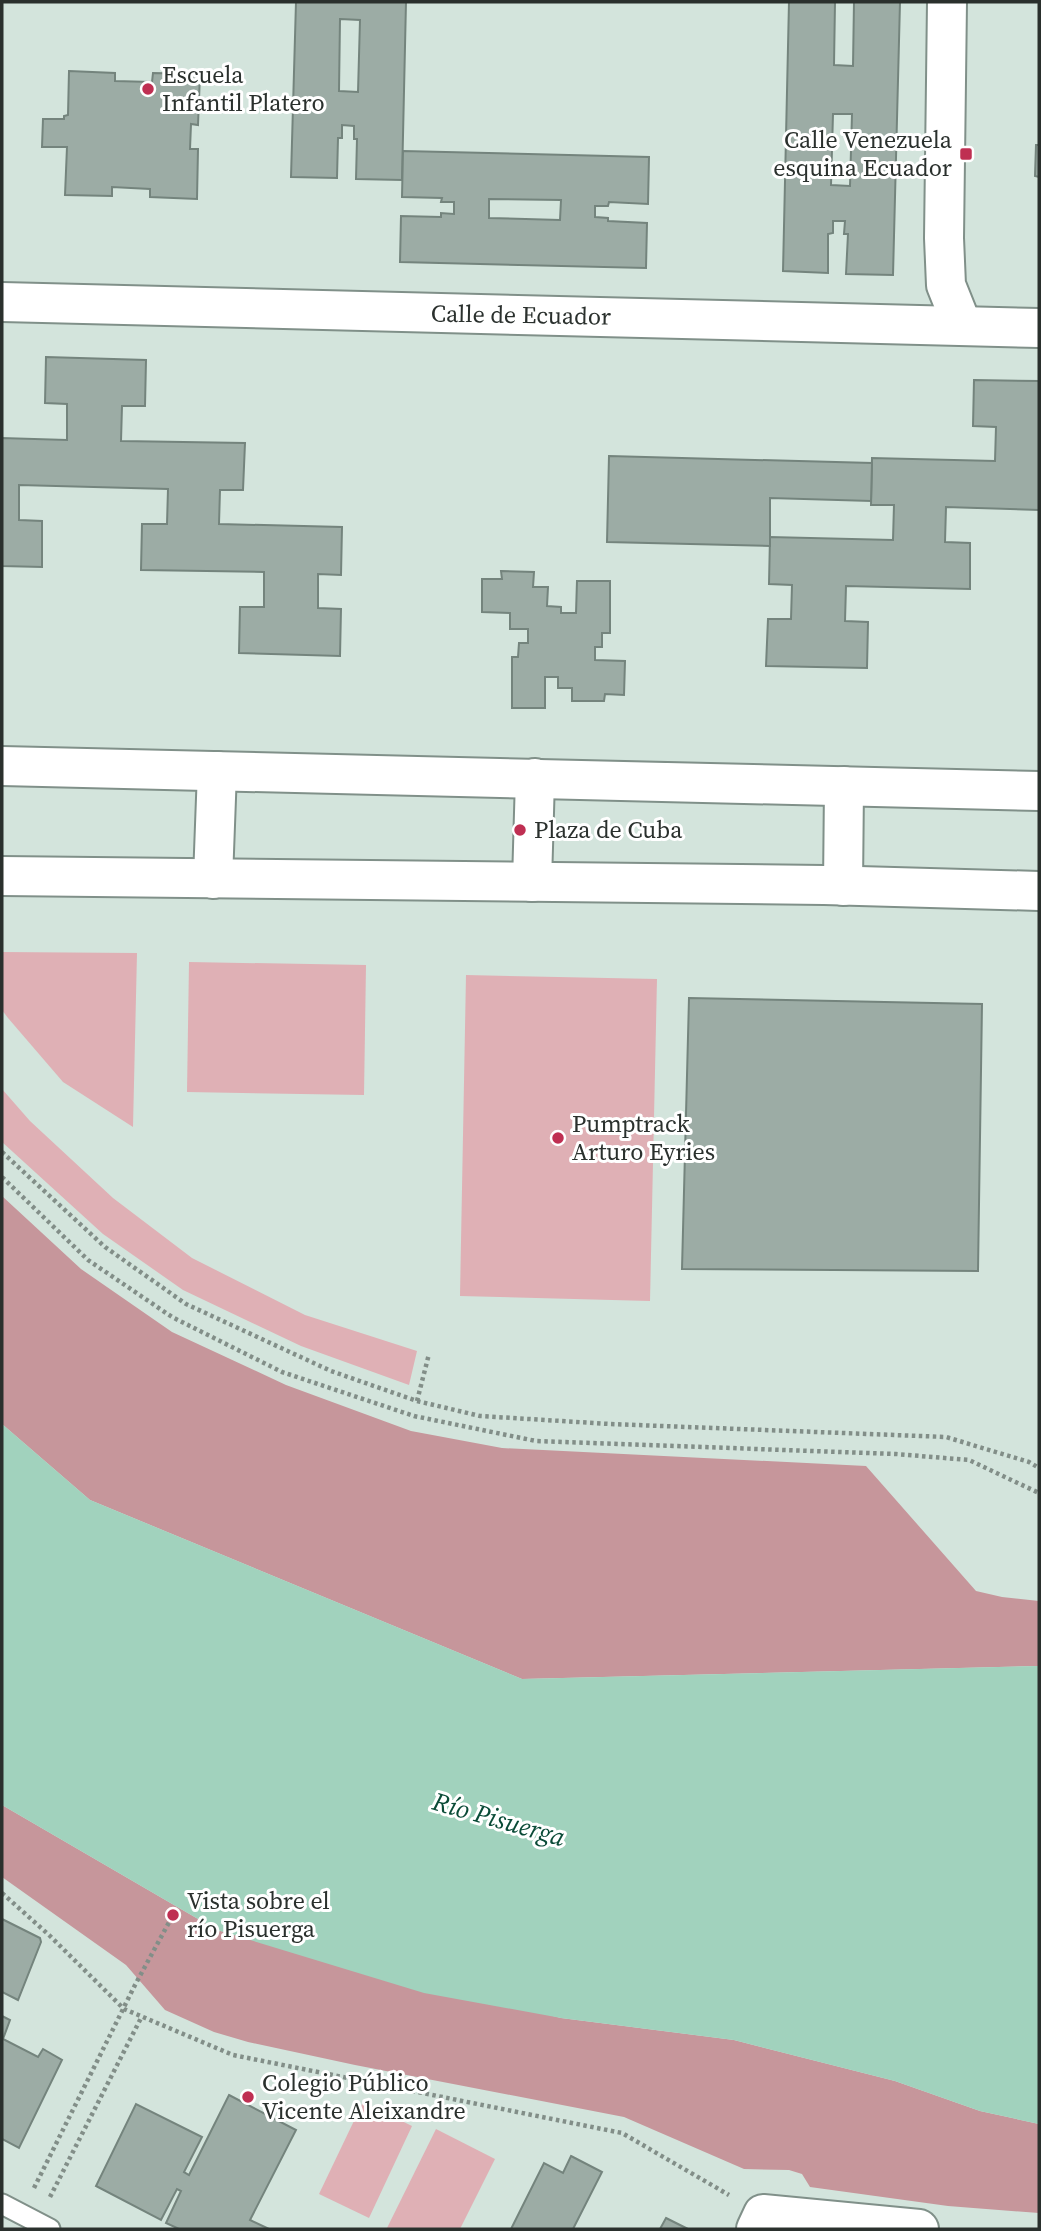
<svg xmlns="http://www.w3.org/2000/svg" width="1041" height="2231" font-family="'Source Serif 4',serif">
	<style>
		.green { fill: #dfb0b5 }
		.forest { fill: #c6969b }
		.water { fill: #a1d2bd }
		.building { fill: #9caca5; stroke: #74847d; stroke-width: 2; fill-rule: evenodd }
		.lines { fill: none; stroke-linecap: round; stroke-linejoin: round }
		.lane-casing { stroke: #809089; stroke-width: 23 }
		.street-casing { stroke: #809089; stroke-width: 42 }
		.path { stroke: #828e88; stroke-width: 4.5; stroke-dasharray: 3.5 3.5; stroke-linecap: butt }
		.lane { stroke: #fff; stroke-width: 19 }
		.street { stroke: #fff; stroke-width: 38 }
		.poi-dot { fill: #bf2f52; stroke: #fff; stroke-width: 2.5 }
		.labels { text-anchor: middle; stroke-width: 6; stroke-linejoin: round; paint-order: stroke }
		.poi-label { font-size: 24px; fill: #2a302d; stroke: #fff; text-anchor: start }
		.street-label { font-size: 24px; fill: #2a302d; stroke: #fff }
		.water-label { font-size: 26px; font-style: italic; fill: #0a4b37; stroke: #fff }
	</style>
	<rect width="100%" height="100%" fill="#d3e4dc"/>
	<g class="green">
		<polygon points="2,952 137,953 133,1127 63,1082 8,1018 2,1010"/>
		<polygon points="189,962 366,965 364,1095 187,1092"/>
		<polygon points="466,975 657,979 650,1301 460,1296"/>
		<polygon points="2,1089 30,1121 113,1198 192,1258 305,1315 417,1351 409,1385 301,1346 183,1290 103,1234 2,1142"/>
		<polygon points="363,2102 412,2126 369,2218 319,2194"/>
		<polygon points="436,2129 495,2159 460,2229 390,2229 387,2228"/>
	</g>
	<g class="forest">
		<polygon points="2,1196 81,1269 172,1332 286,1385 411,1431 502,1448 866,1466 976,1591 1002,1597 1039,1601 1039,1666 522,1679 90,1500 2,1424"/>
		<polygon points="2,1805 217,1930 561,2018 734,2040 895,2081 980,2111 1039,2124 1039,2213 948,2206 810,2187 802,2174 789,2170 744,2169 624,2117 355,2065 248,2042 214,2032 165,2010 126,1965 2,1877"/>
	</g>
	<polygon class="water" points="2,1424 90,1500 522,1679 1039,1666 1039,2124 980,2111 895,2081 734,2040 561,2018 424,1993 217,1930 2,1805"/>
	<g class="building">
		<path d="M296,2H406L402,180L356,179L357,139H354V126L342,125V138H338L337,178L291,177ZM340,19L360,20L358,92L339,91Z"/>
		<path d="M789,2H835L834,65L853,66L854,2H900L893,275L846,274L848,234H844L845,221H833V233L828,234V273L783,271ZM833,114H852L850,186L831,185Z"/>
		<polygon points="69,71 115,73 115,81 152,82 153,73 200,74 198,125 191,124 190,149 198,149 197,199 150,197 150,189 112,187 112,196 65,195 67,147 42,147 43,119 64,119 64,116 68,115"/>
		<polygon points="1036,145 1039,145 1039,177 1035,176"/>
		<path d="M403,151L649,157L648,204L609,202L608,206H595V217L608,218V221L647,223L646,268L400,262L401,216L441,217V213L454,214V202H441L442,198L402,197ZM489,199L561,200L560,220L489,218Z"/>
		<polygon points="46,357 146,360 145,406 122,406 121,441 245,443 243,490 220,490 219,524 342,527 341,575 318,574 318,608 341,609 340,656 239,653 240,607 264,607 264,572 141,570 142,524 167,524 168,489 19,485 19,520 42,521 42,567 2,566 2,438 67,440 67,404 45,403"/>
		<polygon points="974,380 1039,381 1039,510 946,507 945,542 970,543 970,589 846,586 845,621 868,622 867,668 766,666 768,619 791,619 792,585 769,584 770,537 893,540 894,505 871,505 872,458 995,461 996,427 973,426"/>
		<polygon points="609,456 872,463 871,501 770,498 770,546 607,542"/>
		<polygon points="501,571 534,572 533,587 548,587 547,606 561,607 561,613 576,613 577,581 610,581 610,633 602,633 602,647 595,647 595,660 625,661 624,695 605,694 604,701 572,701 572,688 558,688 558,677 545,677 545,708 512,708 512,657 518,657 519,643 528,643 528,629 510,629 510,613 482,612 482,579 502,579"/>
		<polygon points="689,998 982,1004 978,1271 682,1269"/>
		<polygon points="2,1919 40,1938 41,1942 18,2000 2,1992"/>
		<polygon points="2,2016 10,2020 3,2039 38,2057 43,2049 62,2060 19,2148 2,2139"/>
		<polygon points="229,2095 296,2130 250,2220 269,2229 179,2229 166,2223 181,2191 177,2189 161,2220 96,2186 136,2104 202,2137 184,2172 189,2175"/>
		<polygon points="571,2156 602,2172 573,2229 511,2229 544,2163 563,2173"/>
		<polygon points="666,2218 688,2229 660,2229"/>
	</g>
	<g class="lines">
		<defs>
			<polyline id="lane" points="2,2204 50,2229"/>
			<g id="street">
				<polyline points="947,2 944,238 946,285 962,325"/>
				<polyline points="2,302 1039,328"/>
				<polyline points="2,766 1039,791"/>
				<polyline points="2,876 824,885 1039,891"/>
				<polyline points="213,879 217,771"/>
				<polyline points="532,882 535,778"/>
				<polyline points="843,886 844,786"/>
				<polyline points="756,2229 763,2214 919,2229"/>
			</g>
		</defs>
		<use href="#lane" class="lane-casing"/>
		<use href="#street" class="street-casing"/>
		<g class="path">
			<polyline points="2,1152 105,1247 186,1304 331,1371 417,1401 480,1416 610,1424 946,1437 1029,1462 1039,1468"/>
			<polyline points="2,1177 88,1260 172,1317 282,1372 414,1416 536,1441 896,1454 969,1460 1039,1493"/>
			<polyline points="417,1401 429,1354"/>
			<polyline points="2,1893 49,1935 124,2009 233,2055 622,2133 729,2195"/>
			<polyline points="34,2188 135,1985 173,1915"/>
			<polyline points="50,2197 142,2016"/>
		</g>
		<use href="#lane" class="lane"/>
		<use href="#street" class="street"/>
	</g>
	<g class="poi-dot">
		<circle cx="148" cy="89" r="7"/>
		<rect x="959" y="147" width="14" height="14" rx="3.5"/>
		<circle cx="520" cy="830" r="7"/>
		<circle cx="558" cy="1138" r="7"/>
		<circle cx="173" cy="1915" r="7"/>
		<circle cx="248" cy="2097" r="7"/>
	</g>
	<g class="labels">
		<g class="poi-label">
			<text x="162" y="83">Escuela<tspan x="162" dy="28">Infantil Platero</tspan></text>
			<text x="952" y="148" text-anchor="end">Calle Venezuela<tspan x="952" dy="28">esquina Ecuador</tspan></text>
			<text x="534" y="838">Plaza de Cuba</text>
			<text x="572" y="1132">Pumptrack<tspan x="572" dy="28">Arturo Eyries</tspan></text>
			<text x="187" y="1909">Vista sobre el<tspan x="187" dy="28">río Pisuerga</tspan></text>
			<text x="262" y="2091">Colegio Público<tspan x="262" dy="28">Vicente Aleixandre</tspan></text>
		</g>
		<g class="street-label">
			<text transform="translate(521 315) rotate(1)" y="8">Calle de Ecuador</text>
		</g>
		<g class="water-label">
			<text transform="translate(499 1819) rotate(16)" y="9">Río Pisuerga</text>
		</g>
	</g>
	<rect width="1041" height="2231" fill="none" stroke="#2a302d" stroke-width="7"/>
</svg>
